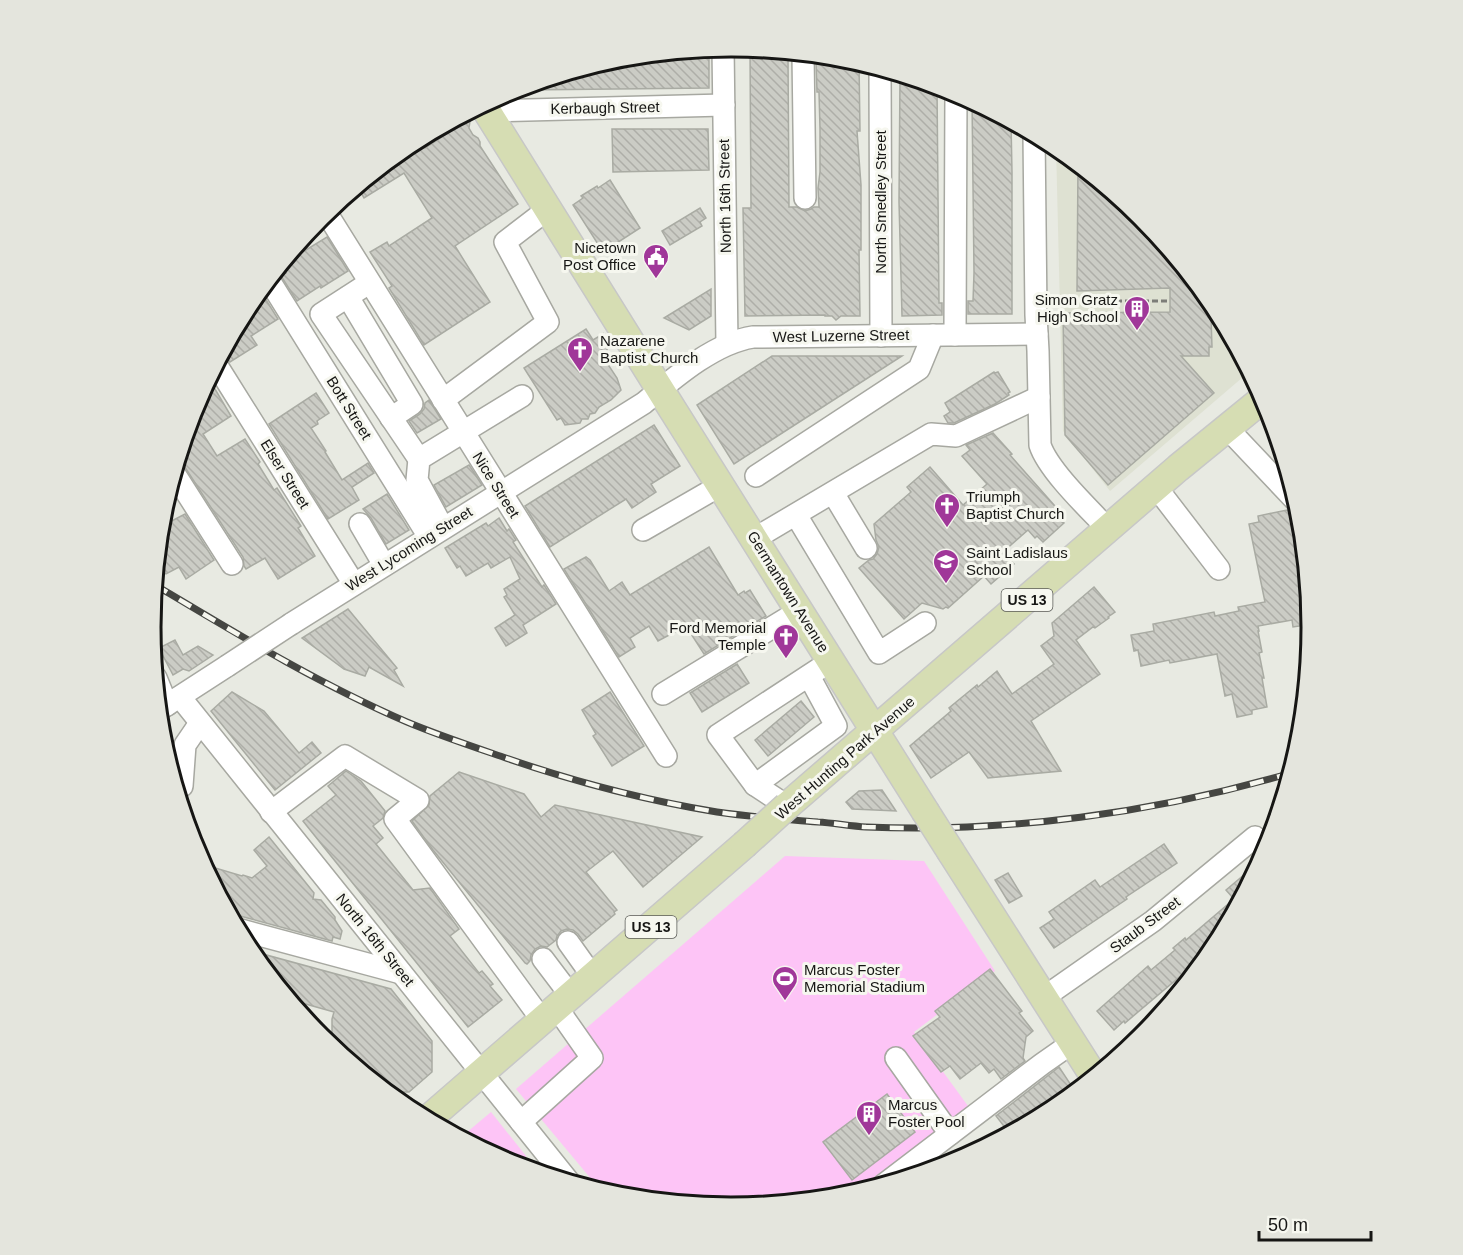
<svg xmlns="http://www.w3.org/2000/svg" width="1463" height="1255" font-family="Arial,sans-serif">
	<style>
		.built { fill: #dee1d2 }
		.green { fill: #fdc4f6 }
		.building { fill: url(#building-back-hatch); stroke: #a9aba3; stroke-width: 1.5 }
		.lines { fill: none; stroke-linecap: round; stroke-linejoin: round }
		.minor-casing { stroke: #a7a8a1; stroke-width: 24 }
		.major-casing { stroke: #c7c7c7; stroke-width: 30 }
		.path { stroke: #7c7d78; stroke-width: 3; stroke-dasharray: 6 3; stroke-linecap: butt }
		.minor { stroke: #fff; stroke-width: 21 }
		.major { stroke: #d6ddb3; stroke-width: 27 }
		.rail-casing { stroke: #454642; stroke-width: 7 }
		.rail { stroke: #f6f7ef; stroke-width: 4.5; stroke-dasharray: 14; stroke-linecap: butt }
		.minor-bridge-casing { stroke: #a7a8a1; stroke-width: 24; stroke-linecap: butt }
		.major-bridge-casing { stroke: #c7c7c7; stroke-width: 30; stroke-linecap: butt }
		.minor-bridge { stroke: #fff; stroke-width: 21 }
		.major-bridge { stroke: #d6ddb3; stroke-width: 27 }
		.labels { text-anchor: middle; stroke-width: 6; stroke-linejoin: round; paint-order: stroke }
		.shield { fill: #f6f7ef; stroke: #595a56; stroke-width: 1.5 }
		.shield-label { font-size: 14px; font-weight: bold; fill: #161614 }
		.street-label { font-size: 15px; fill: #161614; stroke: #f6f7ef }
		.poi-label { font-size: 15px; fill: #161614; stroke: #f6f7ef; text-anchor: start }
		.rim { fill: none; stroke: #161614; stroke-width: 3 }
	</style>
	<defs>
		<pattern id="building-back-hatch" width="6" height="6" patternUnits="userSpaceOnUse" patternTransform="scale(1.5)"><rect width="6" height="6" fill="#cbccc5"/><path d="M-1 5l2 2M0 0l6 6M5-1l2 2" fill="none" stroke="#aeaea8"/></pattern>
	</defs>
	<rect width="100%" height="100%" fill="#e8eae2"/>
	<polygon class="built" points="1056,146 1143,217 1215,305 1250,371 1110,491 1063,431"/>
	<g class="green">
		<polygon points="785,856 924,861 995,971 914,1032 968,1106 850,1196 845,1197 731,1208 618,1197 602,1192 516,1089"/>
		<polygon points="491,1112 526,1156 526,1169 509,1164 460,1138"/>
	</g>
	<g class="building">
		<polygon points="750,48 784,52 786,55 788,55 789,207 797,207 805,211 811,209 814,207 819,207 818,188 820,172 820,129 819,92 817,92 816,62 819,62 819,58 828,58 828,56 845,58 859,62 860,131 857,131 861,185 861,250 859,250 860,316 841,316 836,320 832,316 825,316 825,315 745,316 743,208 751,208"/>
		<polygon points="709,49 709,88 523,90 523,87 618,58"/>
		<polygon points="900,76 908,77 937,86 939,303 942,303 942,315 902,316 899,202"/>
		<polygon points="972,100 1011,121 1012,172 1012,314 968,314 968,301 973,301 974,273"/>
		<polygon points="471,115 469,128 473,135 478,138 480,142 480,146 518,204 455,246 490,302 424,345 389,288 392,286 370,252 387,242 389,246 432,218 404,173 364,198 357,186 409,144 419,139 425,148 448,133 447,130"/>
		<polygon points="612,129 708,129 709,170 613,172"/>
		<polygon points="1078,164 1143,217 1208,297 1208,317 1211,317 1212,347 1209,347 1209,356 1181,356 1214,393 1108,485 1065,435 1063,313 1170,312 1170,288 1077,291"/>
		<polygon points="610,180 640,228 603,252 573,205 583,198 581,196 597,186 598,188"/>
		<polygon points="700,208 706,218 700,222 702,226 670,245 662,231"/>
		<polygon points="327,237 348,271 321,288 320,286 297,301 281,276 286,273 281,265 296,246 301,253"/>
		<polygon points="711,289 711,316 689,330 664,318"/>
		<polygon points="263,295 278,319 251,336 257,345 230,362 223,353 234,332 244,326 241,320 249,304"/>
		<polygon points="586,329 593,340 603,334 602,345 607,347 607,352 616,357 607,363 617,378 621,390 611,400 599,407 595,413 590,414 588,419 582,419 580,423 565,425 561,418 557,420 524,368"/>
		<polygon points="772,356 902,356 734,464 697,405"/>
		<polygon points="994,372 995,373 998,372 1010,392 1008,393 1009,395 995,404 954,423 948,423 944,416 950,412 945,403"/>
		<polygon points="209,379 231,416 203,434 217,456 245,439 260,462 258,464 274,490 277,488 301,526 298,528 315,556 278,579 265,558 246,569 244,566 243,557 179,458 195,405"/>
		<polygon points="316,393 329,413 317,421 318,424 311,428 326,451 325,452 342,480 368,463 374,473 352,487 359,500 328,519 269,424"/>
		<polygon points="429,400 441,419 417,433 409,421 420,414 424,409 425,403"/>
		<polygon points="654,425 680,466 651,484 656,492 632,508 626,499 550,547 525,506"/>
		<polygon points="993,433 1012,454 1010,455 1062,514 1059,517 1064,523 1043,542 1037,536 1035,538 1028,530 1003,552 1014,564 991,584 984,576 948,608 946,607 943,609 922,603 904,619 859,568 869,560 873,559 877,554 879,547 876,540 874,524 911,492 907,487 930,467 963,505 987,484 962,456 970,450 966,445"/>
		<polygon points="469,465 482,485 446,507 434,485"/>
		<polygon points="387,494 409,530 386,544 371,518 363,509"/>
		<polygon points="1287,510 1289,512 1301,576 1307,574 1312,624 1293,627 1292,620 1258,626 1259,631 1258,631 1262,652 1259,653 1264,678 1262,678 1267,707 1252,710 1252,714 1237,717 1232,694 1225,696 1217,654 1170,663 1169,660 1141,666 1138,650 1134,651 1131,635 1154,631 1153,624 1214,612 1215,616 1239,611 1238,607 1265,602 1249,524 1259,522 1258,516"/>
		<polygon points="185,514 214,560 186,579 179,567 166,574 156,568 160,527"/>
		<polygon points="499,518 507,531 509,529 516,540 513,542 542,587 544,585 556,604 523,625 527,633 506,646 495,628 515,615 504,597 507,595 504,589 520,579 510,557 491,568 488,563 466,576 460,566 457,568 445,548 486,523 488,526"/>
		<polygon points="709,547 738,595 744,591 745,593 750,590 766,616 704,654 686,626 658,641 649,626 630,638 635,647 619,657 564,569 586,557 590,560 609,591 622,582 630,595"/>
		<polygon points="1094,587 1115,612 1108,617 1109,618 1095,628 1093,627 1076,640 1100,674 1031,721 1061,771 988,778 969,752 931,778 910,746 951,711 949,708 961,698 977,685 978,687 997,671 1012,694 1054,664 1041,646 1054,636 1052,623"/>
		<polygon points="348,609 397,668 394,670 403,686 369,667 365,676 344,669 302,638"/>
		<polygon points="175,640 183,655 198,646 213,655 189,671 183,669 173,675 159,648"/>
		<polygon points="737,664 749,683 702,712 690,693"/>
		<polygon points="232,692 264,711 299,753 312,742 321,753 275,790 211,711"/>
		<polygon points="610,692 644,746 612,766 593,736 596,734 582,710"/>
		<polygon points="801,701 814,717 768,756 755,740"/>
		<polygon points="346,771 361,781 385,811 383,818 373,826 383,838 376,844 413,890 430,888 459,929 450,936 479,973 482,971 493,984 490,986 502,1000 468,1027 303,821 336,795 328,786"/>
		<polygon points="459,772 524,794 541,817 555,805 702,837 643,887 613,851 586,872 617,910 614,912 615,914 583,941 578,934 573,930 567,929 561,931 557,936 556,940 547,947 541,946 535,949 531,955 530,961 527,964 525,963 433,850 412,821 429,805 430,796"/>
		<polygon points="882,790 896,811 852,809 846,802 859,791"/>
		<polygon points="269,837 314,893 313,899 321,900 335,917 335,920 342,931 340,939 333,937 332,941 229,913 202,864 242,876 243,875 252,878 267,866 254,850"/>
		<polygon points="1164,844 1177,863 1126,897 1127,899 1054,948 1040,928 1054,919 1049,912 1095,880 1100,887"/>
		<polygon points="1008,873 1022,896 1009,903 995,880"/>
		<polygon points="1245,874 1252,881 1214,951 1204,963 1194,972 1190,968 1125,1023 1124,1021 1114,1030 1097,1011 1148,966 1151,970 1175,950 1173,948 1185,938 1186,940 1234,899 1226,890"/>
		<polygon points="248,950 391,989 432,1041 432,1072 409,1092 386,1092 332,1048 332,1019 334,1012 288,999"/>
		<polygon points="990,969 1022,1011 1019,1013 1033,1031 1026,1037 1023,1058 1025,1061 1001,1079 994,1069 989,1073 981,1063 960,1079 950,1066 941,1072 913,1036 940,1017 935,1011"/>
		<polygon points="1059,1067 1071,1085 1026,1120 1029,1124 1010,1134 996,1116"/>
		<polygon points="887,1094 915,1132 852,1180 823,1142"/>
	</g>
	<g class="lines">
		<defs>
			<g id="minor">
				<polyline points="723,47 727,344"/>
				<polyline points="803,54 805,198"/>
				<polyline points="880,68 881,336"/>
				<polyline points="487,111 724,105"/>
				<path d="M1034,134L1036,315L1038,351L1040,445C1048,470 1089,509 1108,529"/>
				<polyline points="326,212 666,756"/>
				<polyline points="269,280 429,537"/>
				<polyline points="369,283 321,314 419,459"/>
				<polyline points="348,297 412,404 391,418"/>
				<polyline points="955,335 956,92"/>
				<polyline points="216,364 354,584"/>
				<polyline points="443,400 548,322 505,242 548,209"/>
				<polyline points="1227,428 1298,503"/>
				<polyline points="174,473 232,564"/>
				<polyline points="756,476 919,369 933,335"/>
				<polyline points="1156,487 1219,569"/>
				<polyline points="833,493 866,548"/>
				<polyline points="796,515 879,653 925,623"/>
				<polyline points="360,524 384,565"/>
				<polyline points="443,528 417,480 419,459 522,396"/>
				<polyline points="643,530 721,485"/>
				<polyline points="754,539 931,434 956,436 1039,397"/>
				<path d="M291,624L644,403C674,378 714,343 753,337L1037,334"/>
				<polyline points="156,678 167,705"/>
				<polyline points="663,694 799,611"/>
				<polyline points="180,697 570,1183"/>
				<polyline points="159,710 227,666"/>
				<polyline points="755,785 836,726 809,676"/>
				<polyline points="175,786 182,786 185,745 200,723"/>
				<polyline points="787,806 755,785 718,735 831,661"/>
				<polyline points="271,812 345,756 418,800 395,819 542,1020"/>
				<polyline points="237,929 401,973"/>
				<polyline points="568,942 593,977"/>
				<polyline points="543,959 571,996"/>
				<polyline points="1043,998 1153,921 1255,837 1268,850"/>
				<polyline points="896,1058 950,1134"/>
				<polyline points="521,1122 592,1058 557,1008"/>
				<polyline points="882,1186 1042,1064 1072,1043"/>
			</g>
			<g id="major">
				<polyline points="483,105 671,407 925,811"/>
				<polyline points="787,806 1178,468 1264,398"/>
				<polyline points="951,852 1095,1078"/>
				<polyline points="427,1120 744,845"/>
			</g>
		</defs>
		<use href="#minor" class="minor-casing"/>
		<use href="#major" class="major-casing"/>
		<polyline class="path" points="1053,301 1169,301"/>
		<use href="#minor" class="minor"/>
		<use href="#major" class="major"/>
		<defs>
			<path id="rail" d="M155,585C237,634 319,684 407,722C438,735 471,746 503,757C572,781 644,800 717,812C750,817 784,819 818,822C834,823 850,826 866,827C1008,833 1154,813 1291,773"/>
		</defs>
		<use href="#rail" class="rail-casing"/>
		<use href="#rail" class="rail"/>
		<defs>
			<polyline id="minor-bridge" points="227,666 291,624"/>
			<g id="major-bridge">
				<polyline points="925,811 951,852"/>
				<polyline points="744,845 787,806"/>
			</g>
		</defs>
		<use href="#minor-bridge" class="minor-bridge-casing"/>
		<use href="#major-bridge" class="major-bridge-casing"/>
		<use href="#minor-bridge" class="minor-bridge"/>
		<use href="#major-bridge" class="major-bridge"/>
	</g>
	<defs>
		<symbol id="civic-pin" viewBox="-11 -11 22 30"><path d="M0 17L-7.5 6A9.5 9.5 0 1 1 7.5 6Z" fill="#a03799" stroke="#f6f7ef"/><path d="M-.6-6.5H3V-4.5H.6V-3L4-1V1h2V6H-6V1h2V-1L-.6-3ZM-1.2 2.5V6h2.4V2.5Z" fill="#fff"/></symbol>
		<symbol id="building-pin" viewBox="-11 -11 22 30"><path d="M0 17L-7.5 6A9.5 9.5 0 1 1 7.5 6Z" fill="#a03799" stroke="#f6f7ef"/><path d="M-4-6H4V6H1V3H-1V6H-4ZM-2.5-4.3h1.7v1.8h-1.7ZM.8-4.3h1.7v1.8H.8ZM-2.5-1h1.7V.8h-1.7ZM.8-1h1.7V.8H.8Z" fill="#fff"/></symbol>
		<symbol id="church-pin" viewBox="-11 -11 22 30"><path d="M0 17L-7.5 6A9.5 9.5 0 1 1 7.5 6Z" fill="#a03799" stroke="#f6f7ef"/><path d="M-1.2-6h2.4v3.5h3.3v2.4h-3.3V6h-2.4V-.1h-3.3v-2.4h3.3Z" fill="#fff"/></symbol>
		<symbol id="school-pin" viewBox="-11 -11 22 30"><path d="M0 17L-7.5 6A9.5 9.5 0 1 1 7.5 6Z" fill="#a03799" stroke="#f6f7ef"/><path d="M0-5L7-2L0 1L-7-2ZM-4 1L0 2.5L4 1V4Q0 6-4 4Z" fill="#fff"/></symbol>
		<symbol id="stadium-pin" viewBox="-11 -11 22 30"><path d="M0 17L-7.5 6A9.5 9.5 0 1 1 7.5 6Z" fill="#a03799" stroke="#f6f7ef"/><path d="M0-5a6.5 5 0 1 0 0 10a6.5 5 0 1 0 0-10ZM-3.5-1.8h7v3.6h-7Z" fill="#fff"/></symbol>
	</defs>
	<g fill-rule="evenodd">
		<use href="#civic-pin" x="641" y="242" width="30" height="40"/>
		<use href="#building-pin" x="1122" y="294" width="30" height="40"/>
		<use href="#church-pin" x="565" y="335" width="30" height="40"/>
		<use href="#church-pin" x="932" y="491" width="30" height="40"/>
		<use href="#school-pin" x="931" y="547" width="30" height="40"/>
		<use href="#church-pin" x="771" y="622" width="30" height="40"/>
		<use href="#stadium-pin" x="770" y="964" width="30" height="40"/>
		<use href="#building-pin" x="854" y="1099" width="30" height="40"/>
	</g>
	<g class="labels">
		<g class="shield">
			<rect x="1001.5" y="589" width="51" height="22" rx="4.5"/>
			<rect x="625.5" y="916" width="51" height="22" rx="4.5"/>
		</g>
		<g class="shield-label">
			<text x="1027" y="605">US 13</text>
			<text x="651" y="932">US 13</text>
		</g>
		<g class="street-label">
			<text transform="translate(605 108) rotate(-1)" y="5">Kerbaugh Street</text>
			<text transform="translate(725 196) rotate(-91)" y="5">North 16th Street</text>
			<text transform="translate(881 202) rotate(-90)" y="5">North Smedley Street</text>
			<text transform="translate(841 336) rotate(-1)" y="5">West Luzerne Street</text>
			<text transform="translate(349 408) rotate(58)" y="5">Bott Street</text>
			<text transform="translate(285 474) rotate(58)" y="5">Elser Street</text>
			<text transform="translate(496 485) rotate(58)" y="5">Nice Street</text>
			<text transform="translate(409 549) rotate(-32)" y="5">West Lycoming Street</text>
			<text transform="translate(788 592) rotate(58)" y="5">Germantown Avenue</text>
			<text transform="translate(845 758) rotate(-41)" y="5">West Hunting Park Avenue</text>
			<text transform="translate(1145 925) rotate(-37)" y="5">Staub Street</text>
			<text transform="translate(375 940) rotate(51)" y="5">North 16th Street</text>
		</g>
		<g class="poi-label">
			<text x="636" y="253" text-anchor="end">Nicetown<tspan x="636" dy="17">Post Office</tspan></text>
			<text x="1118" y="305" text-anchor="end">Simon Gratz<tspan x="1118" dy="17">High School</tspan></text>
			<text x="600" y="346">Nazarene<tspan x="600" dy="17">Baptist Church</tspan></text>
			<text x="966" y="502">Triumph<tspan x="966" dy="17">Baptist Church</tspan></text>
			<text x="966" y="558">Saint Ladislaus<tspan x="966" dy="17">School</tspan></text>
			<text x="766" y="633" text-anchor="end">Ford Memorial<tspan x="766" dy="17">Temple</tspan></text>
			<text x="804" y="975">Marcus Foster<tspan x="804" dy="17">Memorial Stadium</tspan></text>
			<text x="888" y="1110">Marcus<tspan x="888" dy="17">Foster Pool</tspan></text>
		</g>
	</g>
	<path d="M0 0H1463V1255H0ZM161 627a570 570 0 1 1 1140 0a570 570 0 1 1-1140 0Z" fill="#e4e5dd" fill-rule="evenodd"/>
	<path class="rim" d="M161 627a570 570 0 1 1 1140 0a570 570 0 1 1-1140 0Z"/>
	<path d="M1259 1231v9h112v-9" fill="none" stroke="#161614" stroke-width="3"/>
	<text x="1268" y="1231" font-size="18" fill="#161614" stroke="#f6f7ef" stroke-width="4.5" paint-order="stroke">50 m</text>
</svg>
